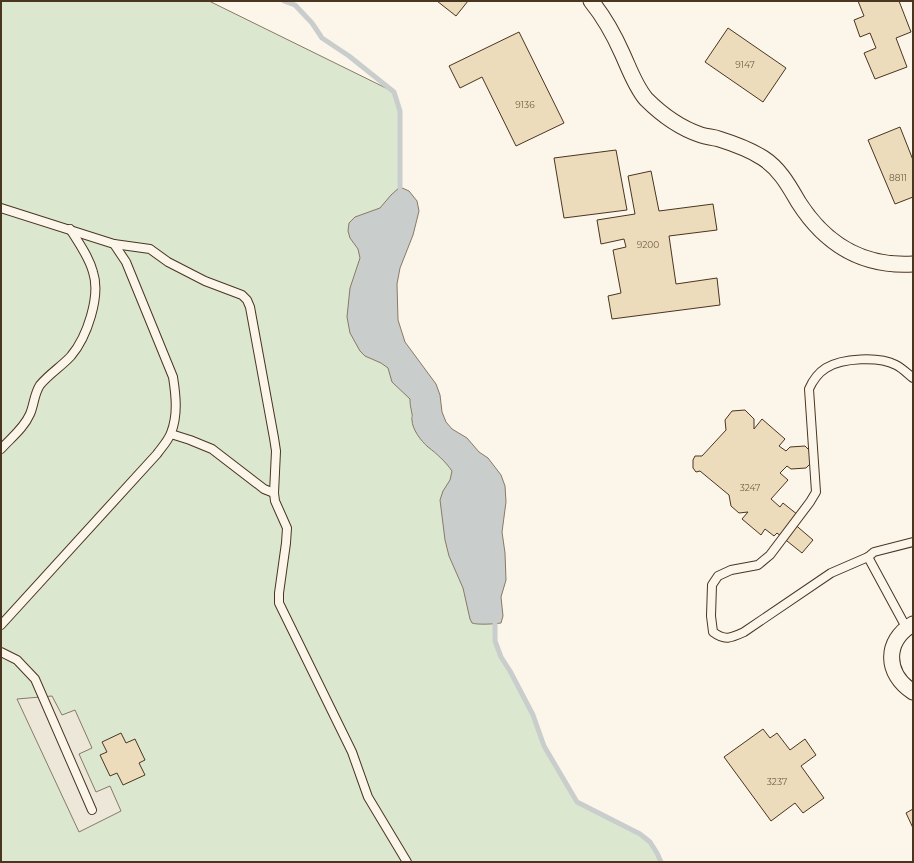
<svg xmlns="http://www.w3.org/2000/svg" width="914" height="863" font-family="Montserrat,sans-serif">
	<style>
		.green { fill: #dce7d0; stroke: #887966 }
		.parking { fill: #ede7d9; stroke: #887966 }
		.water { fill: #c9cecd; stroke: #887966 }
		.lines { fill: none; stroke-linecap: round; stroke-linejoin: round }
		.stream { stroke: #c9cecd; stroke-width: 5 }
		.building { fill: #ecdcbc; stroke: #4a3520 }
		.lane-casing { stroke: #4a3520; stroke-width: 10 }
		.street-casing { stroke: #4a3520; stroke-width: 17 }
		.lane { stroke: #fbf6e9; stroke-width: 8 }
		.street { stroke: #fbf6e9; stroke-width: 15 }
		.labels { text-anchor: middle; stroke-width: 3; stroke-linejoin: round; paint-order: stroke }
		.number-label { font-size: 9px; fill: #725f47 }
	</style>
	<rect width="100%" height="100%" fill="#fbf6e9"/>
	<polygon class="green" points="1,1 209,1 394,92 400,117 400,187 412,211 378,305 446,442 495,624 495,641 501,657 510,671 533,715 544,746 577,802 640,834 650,842 657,853 661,862 1,862"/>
	<polygon class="parking" points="52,696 62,715 75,710 92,748 79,754 96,792 110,786 121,811 79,832 17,699"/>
	<path class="water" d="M400,187L409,191L417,201L419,211L413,235L400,268L397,284L398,320L405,342L436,384L440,395L442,412L446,422L452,429L467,438L479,452L488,458L501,475L505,486L506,502L502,532L505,553L506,580L501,597L503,616L501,623C495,624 477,625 472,623L470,619L463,588L449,556L445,540L440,500L443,491L450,480L452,471C445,461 437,454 428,447C421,441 412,429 412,420C411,416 413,418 412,414C411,408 410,406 410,399L392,382L388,368L381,363L365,356L360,351L350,333L347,317L350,288L360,258L358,249L350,238L348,231L349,223L355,217L380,208L391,195Z"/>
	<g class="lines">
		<g class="stream">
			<polyline points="284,1 295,5 312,23 322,38 349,56 394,92 400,111 400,187"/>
			<polyline points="495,624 495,641 501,657 510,671 533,715 544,746 577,802 640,834 650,842 657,853 661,862"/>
		</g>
	</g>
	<g class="building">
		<polygon points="437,1 468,1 456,16"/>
		<polygon points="858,1 899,1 911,32 896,38 907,67 875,79 864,53 876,48 870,33 860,37 854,20 864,16"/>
		<polygon points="728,28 786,68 763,102 705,62"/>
		<polygon points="519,32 564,123 516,146 482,77 460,88 449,66"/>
		<polygon points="900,127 913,160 913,197 895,204 868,140"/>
		<polygon points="616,150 627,210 564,218 554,158"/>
		<polygon points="651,171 659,211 713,204 717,230 669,236 676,284 717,278 720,305 612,319 608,296 621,293 613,250 626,247 624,239 601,244 597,220 635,214 628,176"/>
		<polygon points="745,410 754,419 754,429 762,419 785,439 779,446 786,451 790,447 805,446 811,452 812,462 806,468 791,469 787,466 780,473 788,480 771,499 780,507 783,503 798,515 792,522 813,540 802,553 777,533 774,536 765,529 761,535 742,519 748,512 739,513 731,506 729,495 700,471 696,472 693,468 693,460 695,456 702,456 726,430 725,420 732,411"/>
		<polygon points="763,729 770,738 777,733 790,750 805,739 816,755 801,766 824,798 803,813 795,803 771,821 724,757"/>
		<polygon points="121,733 126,743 135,739 145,760 139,763 145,775 123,785 117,773 110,776 100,755 107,752 102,742"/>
		<polygon points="913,809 913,828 906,813"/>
	</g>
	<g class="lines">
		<defs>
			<g id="lane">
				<path d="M1,208L114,244L126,262L173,377C176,396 178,415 171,433C168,441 162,447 157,454L1,625"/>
				<polyline points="114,244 150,249 168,262 205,281 242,295 247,300 250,307 274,438 276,451 274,493 275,501 287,528 286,543 279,593 279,603 352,752 368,797 407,862"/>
				<path d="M913,378C908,374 902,368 896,365C879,356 842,358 826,368C818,373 813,380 809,389L816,492L810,502L770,555L758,565L731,570L718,576L712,585L711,616L713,632C725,641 731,638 744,632L831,573L868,557L874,552L913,542"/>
				<polyline points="171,434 190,440 212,449 264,489 274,493"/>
				<path d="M1,449C11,438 24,428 30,414C34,405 34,394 40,385C49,374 62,366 71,356C87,337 101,296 93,272C89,257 79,243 70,229"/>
				<polyline points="868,557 907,629"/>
				<polyline points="1,652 17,660 35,679 92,810"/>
			</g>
			<g id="street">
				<path d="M591,1C604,17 614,35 622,53C629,68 635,86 646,99C662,115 680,128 701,135C707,137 713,137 719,139C735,144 749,149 763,158C780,169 789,186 799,203C826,245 863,267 913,264"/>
				<path d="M913,624C884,641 885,674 913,692"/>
			</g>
		</defs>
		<use href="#lane" class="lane-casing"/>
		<use href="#street" class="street-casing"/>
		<use href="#lane" class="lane"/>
		<use href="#street" class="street"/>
	</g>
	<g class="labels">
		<g class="number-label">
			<text x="745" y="68">9147</text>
			<text x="525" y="108">9136</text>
			<text x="898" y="181">8811</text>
			<text x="648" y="248">9200</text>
			<text x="750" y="491">3247</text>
			<text x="777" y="785">3237</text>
		</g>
	</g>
	<rect width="914" height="863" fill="none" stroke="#4a3520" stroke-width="4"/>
</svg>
